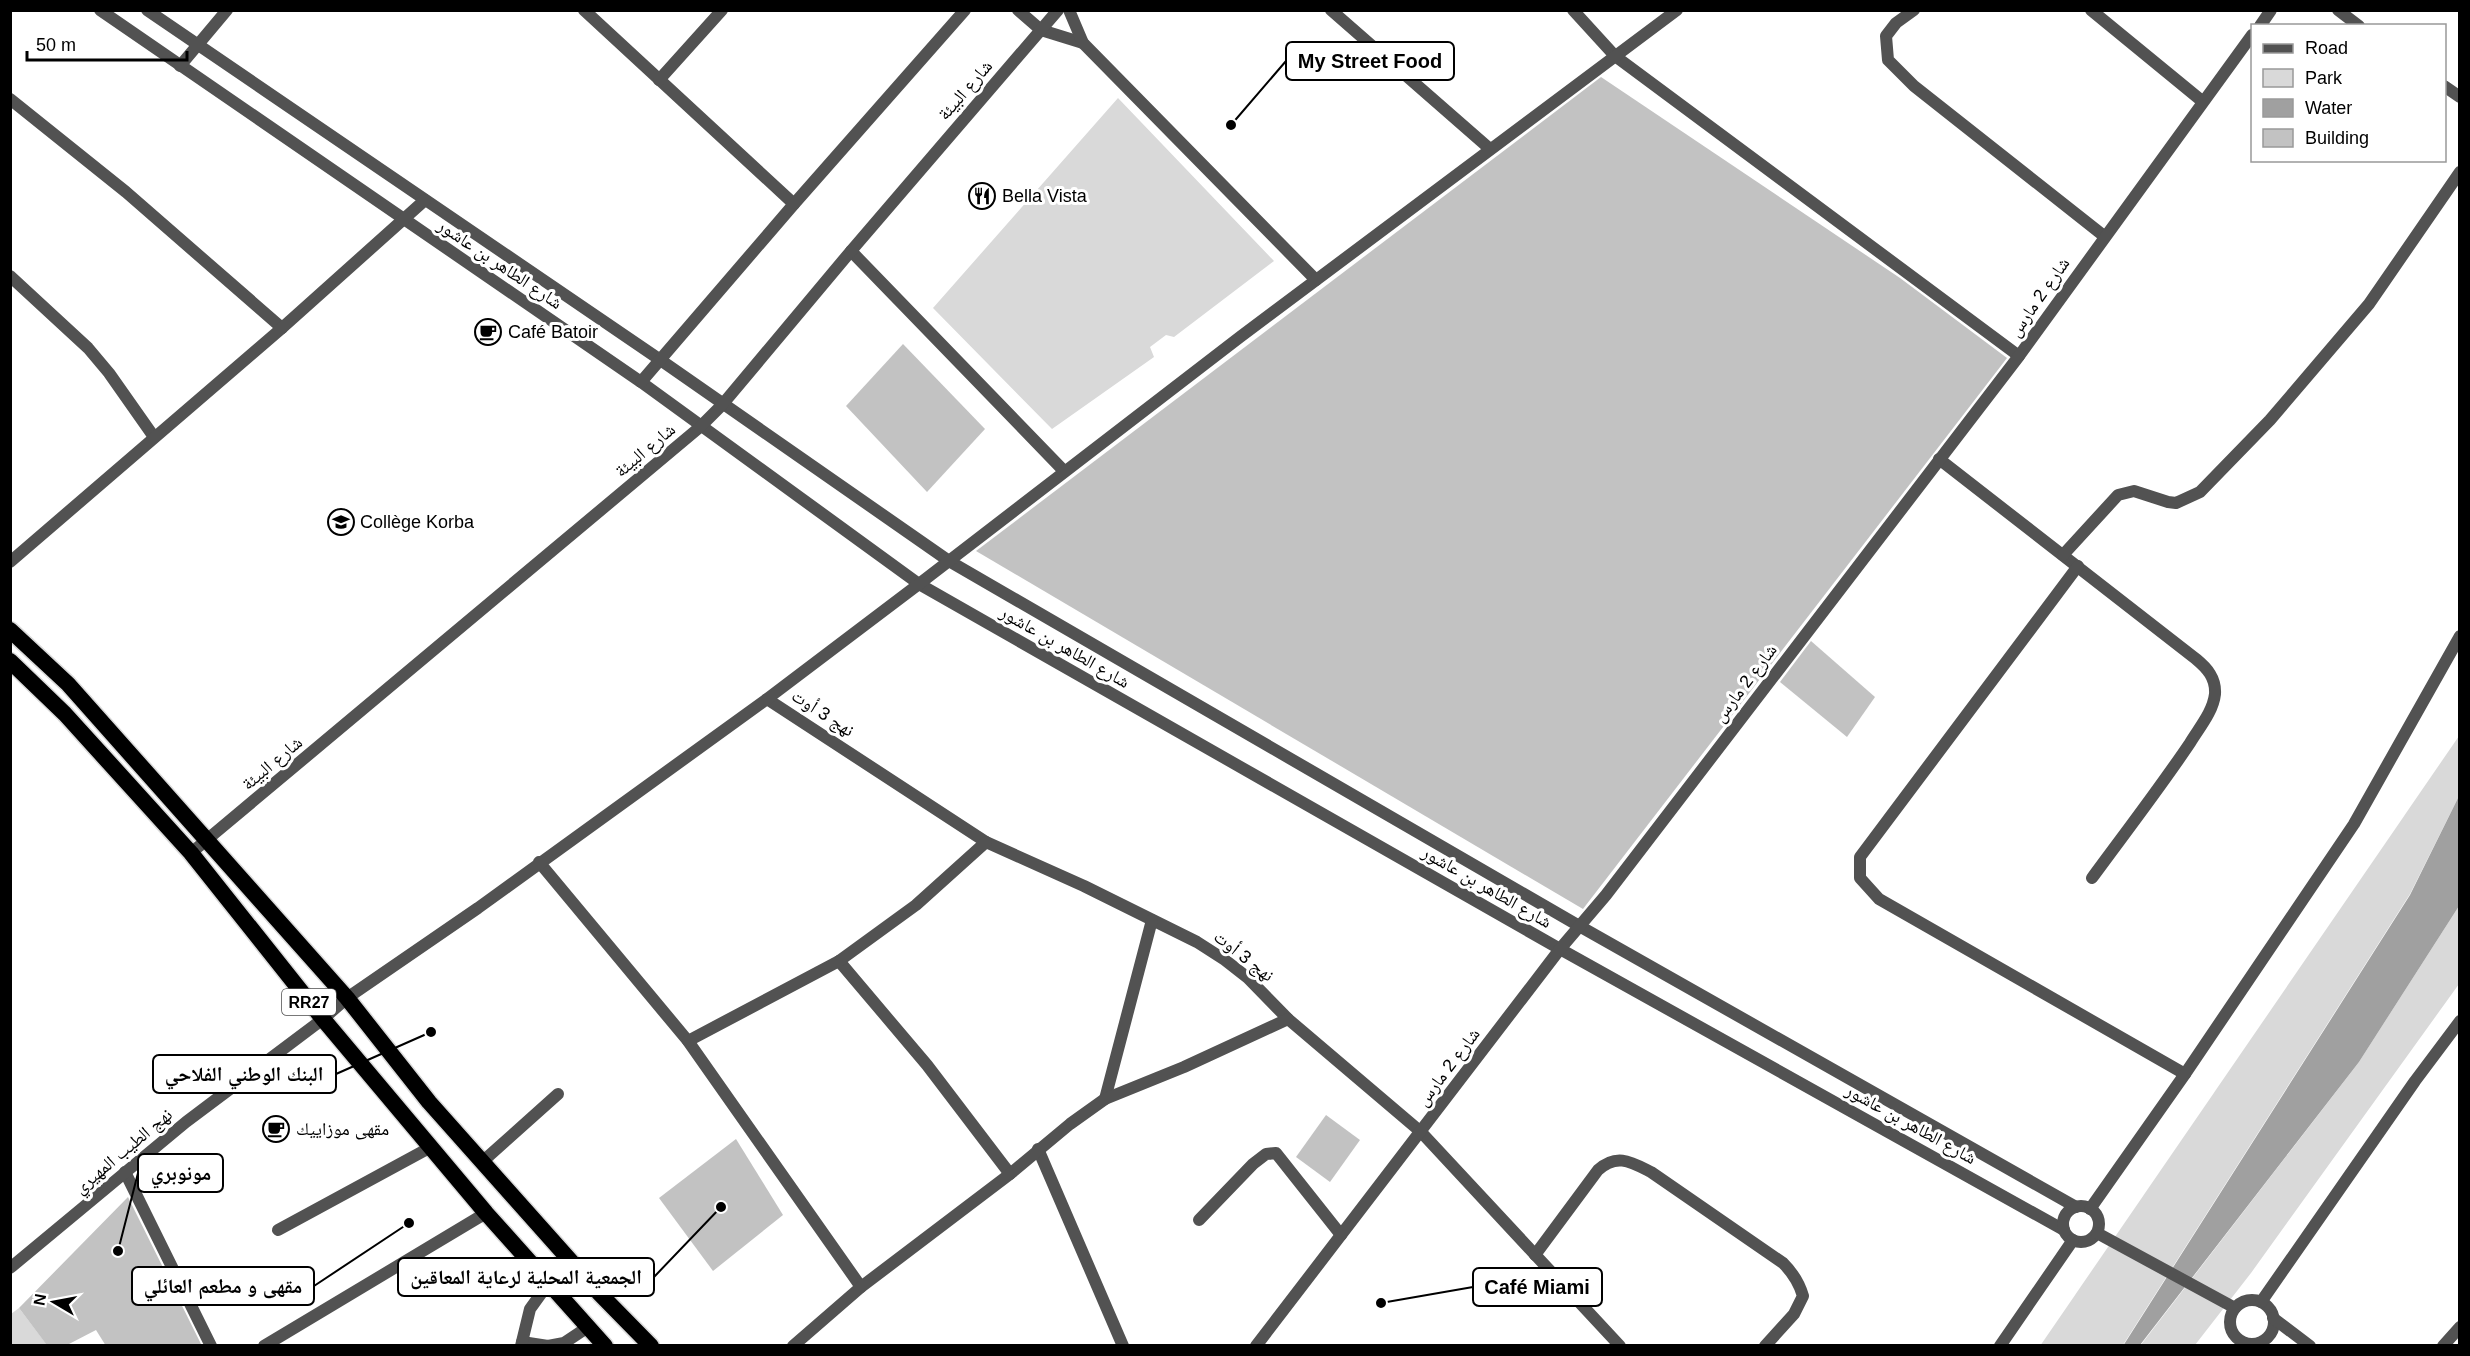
<svg xmlns="http://www.w3.org/2000/svg" width="2470" height="1356" font-family="Arial,'Noto Naskh Arabic',sans-serif">
	<style>
		.green { fill: #d9d9d9 }
		.water { fill: #a0a0a0 }
		.building { fill: #c2c2c2 }
		.lines { fill: none; stroke-linecap: round; stroke-linejoin: round }
		.trunk-casing { stroke: #dbdbdb; stroke-width: 19 }
		.service { stroke: #525252; stroke-width: 12 }
		.minor { stroke: #525252; stroke-width: 12 }
		.tertiary { stroke: #525252; stroke-width: 12 }
		.trunk { stroke: #000; stroke-width: 16 }
		.labels { text-anchor: middle; stroke-width: 6; stroke-linejoin: round; paint-order: stroke }
		.shield { fill: #fff; stroke: #4c4c4c; stroke-width: 1.5 }
		.shield-label { font-size: 16px; font-weight: bold; fill: #000 }
		.street-label { font-size: 18px; fill: #000; stroke: #fff }
		.poi-label { font-size: 18px; fill: #000; stroke: #fff; text-anchor: start }
		.leader { fill: none; stroke: #000; stroke-width: 2 }
		.callout-dot { fill: #000; stroke: #fff; stroke-width: 2 }
		.callout { fill: #fff; stroke: #000; stroke-width: 2 }
		.callout-label { font-size: 20px; text-anchor: middle; font-weight: bold; fill: #000 }
	</style>
	<rect width="100%" height="100%" fill="#fff"/>
	<g class="green">
		<polygon points="1118,98 1274,261 1174,337 1166,335 1150,347 1154,357 1052,429 933,308"/>
		<polygon points="2459,736 2459,796 2410,894 2123,1345 2040,1346"/>
		<polygon points="2459,906 2459,984 2251,1273 2195,1345 2140,1346 2359,1062"/>
		<polygon points="19,1308 47,1345 11,1345 11,1314"/>
	</g>
	<polygon class="water" points="2459,796 2459,906 2359,1062 2140,1345 2123,1346 2410,895"/>
	<g class="building">
		<polygon points="1601,77 1900,278 2007,358 1583,909 976,551"/>
		<polygon points="903,344 985,429 927,492 846,406"/>
		<polygon points="1811,641 1875,697 1847,737 1780,682"/>
		<polygon points="1326,1115 1360,1140 1330,1182 1296,1157"/>
		<polygon points="736,1139 783,1215 713,1271 659,1198"/>
		<polygon points="128,1197 202,1346 106,1346 96,1330 69,1344 46,1344 19,1308"/>
	</g>
	<g class="lines">
		<defs>
			<g id="trunk">
				<polyline points="10,630 68,684 347,998 429,1102 600,1294 651,1346"/>
				<polyline points="10,661 65,714 191,853 323,1019 486,1213 605,1346"/>
			</g>
		</defs>
		<use href="#trunk" class="trunk-casing"/>
		<g class="service">
			<polyline points="522,1342 548,1346"/>
			<polyline points="521,1346 530,1309 548,1284"/>
			<polyline points="548,1346 564,1343 588,1327"/>
		</g>
		<g class="minor">
			<polyline points="100,10 641,382 919,584 1560,949 2064,1230"/>
			<polyline points="147,10 659,359 949,561 1581,927 2076,1207"/>
			<polyline points="584,10 794,204"/>
			<polyline points="1018,10 1041,30 1083,43"/>
			<polyline points="1069,10 1083,43 1316,280"/>
			<polyline points="1331,10 1490,149"/>
			<polyline points="1573,10 1615,56 2019,356"/>
			<polyline points="1914,10 1896,23 1886,36 1888,60 1914,86 2104,236"/>
			<polyline points="2091,10 2202,101"/>
			<polyline points="2338,10 2359,26"/>
			<polyline points="180,66 227,10"/>
			<polyline points="659,80 722,10"/>
			<polyline points="2444,86 2460,97"/>
			<polyline points="10,99 126,192 282,328"/>
			<polyline points="851,251 1064,471"/>
			<polyline points="10,276 88,348 109,373 154,437"/>
			<polyline points="641,382 794,204 965,10"/>
			<path d="M1939,459L2196,659C2207,668 2216,678 2215,694C2213,712 2199,728 2190,743C2159,789 2125,833 2092,878"/>
			<polyline points="2063,555 2118,495 2134,491 2168,502 2176,503 2200,492 2270,420 2369,304 2460,172"/>
			<polyline points="10,562 282,328 425,200"/>
			<polyline points="2078,566 1860,857 1860,878 1879,899 2185,1074"/>
			<polyline points="767,699 986,842 1084,886 1197,942 1225,960 1248,978 1288,1019 1421,1132 1620,1346"/>
			<polyline points="191,853 700,427 722,405 851,251 1058,10"/>
			<polyline points="539,862 688,1041 861,1287"/>
			<polyline points="839,961 927,1065 1010,1174"/>
			<polyline points="688,1041 839,961 916,905 986,842"/>
			<polyline points="1105,1099 1152,920"/>
			<polyline points="1038,1149 1123,1346"/>
			<polyline points="482,1162 558,1094"/>
			<polyline points="125,1172 211,1346"/>
			<circle cx="2081" cy="1224" r="18"/>
			<polyline points="2090,1209 2185,1074 2354,824 2460,636"/>
			<polyline points="1199,1220 1253,1164 1266,1154 1276,1153 1341,1235"/>
			<polyline points="278,1230 431,1147"/>
			<polyline points="2097,1233 2235,1308"/>
			<path d="M1535,1255L1598,1170C1617,1153 1631,1162 1651,1172L1783,1263C1793,1273 1799,1282 1803,1296L1794,1314L1765,1346"/>
			<circle cx="2252" cy="1322" r="22"/>
			<polyline points="2261,1302 2415,1081 2460,1021"/>
			<polyline points="2273,1318 2310,1346"/>
			<polyline points="264,1346 486,1213"/>
			<polyline points="793,1346 861,1287 1010,1174 1070,1124 1105,1099 1184,1067 1288,1019"/>
			<polyline points="2000,1346 2073,1240"/>
			<polyline points="2443,1346 2460,1327"/>
		</g>
		<g class="tertiary">
			<polyline points="2260,26 2271,10"/>
			<polyline points="10,1268 186,1122 323,1019 347,998 478,908 767,699 919,584 1240,337 1677,10"/>
			<polyline points="1256,1346 1560,949 1606,895 2019,356 2252,35"/>
		</g>
		<use href="#trunk" class="trunk"/>
	</g>
	<defs>
		<symbol id="restaurant-ring" viewBox="-11 -11 22 22"><circle r="9.5" fill="#fff" stroke="#000" stroke-width="1.5"/><path d="M-5-6h1v4h1v-4h1v4h1v-4h1v5L-1.5 .5V6h-2V.5L-5-1ZM5-6V6H3V1.5H1.5Q1.5-4 5-6Z" fill="#000"/></symbol>
		<symbol id="cafe-ring" viewBox="-11 -11 22 22"><circle r="9.5" fill="#fff" stroke="#000" stroke-width="1.5"/><path d="M-5.5-4.5H6V0H3Q3 3.5 0 3.5H-2.5Q-5.5 3.5-5.5 0ZM3-3.2v2h1.7v-2ZM-6 4.5H4V6H-6Z" fill="#000"/></symbol>
		<symbol id="school-ring" viewBox="-11 -11 22 22"><circle r="9.5" fill="#fff" stroke="#000" stroke-width="1.5"/><path d="M0-5L7-2L0 1L-7-2ZM-4 1L0 2.5L4 1V4Q0 6-4 4Z" fill="#000"/></symbol>
	</defs>
	<g fill-rule="evenodd">
		<use href="#restaurant-ring" x="967" y="181" width="30" height="30"/>
		<use href="#cafe-ring" x="473" y="317" width="30" height="30"/>
		<use href="#school-ring" x="326" y="507" width="30" height="30"/>
		<use href="#cafe-ring" x="261" y="1114" width="30" height="30"/>
	</g>
	<g class="labels">
		<rect class="shield" x="282" y="989" width="54" height="26" rx="4.5"/>
		<g class="shield-label">
			<text x="309" y="1008">RR27</text>
		</g>
		<g class="street-label">
			<text transform="translate(965 90) rotate(-49)" y="6">شارع البيئة</text>
			<text transform="translate(500 264) rotate(34)" y="6">شارع الطاهر بن عاشور</text>
			<text transform="translate(2039 297) rotate(-55)" y="6">شارع 2 مارس</text>
			<text transform="translate(645 450) rotate(-40)" y="6">شارع البيئة</text>
			<text transform="translate(1065 647) rotate(30)" y="6">شارع الطاهر بن عاشور</text>
			<text transform="translate(1745 683) rotate(-53)" y="6">شارع 2 مارس</text>
			<text transform="translate(823 713) rotate(33)" y="6">نهج 3 أوت</text>
			<text transform="translate(272 763) rotate(-40)" y="6">شارع البيئة</text>
			<text transform="translate(1487 887) rotate(30)" y="6">شارع الطاهر بن عاشور</text>
			<text transform="translate(1244 956) rotate(38)" y="6">نهج 3 أوت</text>
			<text transform="translate(1448 1067) rotate(-53)" y="6">شارع 2 مارس</text>
			<text transform="translate(1911 1124) rotate(29)" y="6">شارع الطاهر بن عاشور</text>
			<text transform="translate(123 1151) rotate(-40)" y="6">نهج الطيب المهيري</text>
		</g>
		<g class="poi-label">
			<text x="1002" y="202">Bella Vista</text>
			<text x="508" y="338">Café Batoir</text>
			<text x="360" y="528">Collège Korba</text>
			<text x="296" y="1135">مقهى موزاييك</text>
		</g>
	</g>
	<path class="leader" d="M1231 125L1286 61M431 1032L336 1074M118 1251L138 1173M721 1207L654 1277M409 1223L314 1286M1381 1303L1473 1287"/>
	<g class="callout-dot">
		<circle cx="1231" cy="125" r="6"/>
		<circle cx="431" cy="1032" r="6"/>
		<circle cx="118" cy="1251" r="6"/>
		<circle cx="721" cy="1207" r="6"/>
		<circle cx="409" cy="1223" r="6"/>
		<circle cx="1381" cy="1303" r="6"/>
	</g>
	<g class="callout">
		<rect x="1286" y="42" width="168" height="38" rx="6"/>
		<rect x="153" y="1055" width="183" height="38" rx="6"/>
		<rect x="138" y="1154" width="85" height="38" rx="6"/>
		<rect x="398" y="1258" width="256" height="38" rx="6"/>
		<rect x="132" y="1267" width="182" height="38" rx="6"/>
		<rect x="1473" y="1268" width="129" height="38" rx="6"/>
	</g>
	<g class="callout-label">
		<text x="1370" y="68">My Street Food</text>
		<text x="244" y="1081">البنك الوطني الفلاحي</text>
		<text x="181" y="1180">مونوبري</text>
		<text x="526" y="1284">الجمعية المحلية لرعاية المعاقين</text>
		<text x="223" y="1293">مقهى و مطعم العائلي</text>
		<text x="1537" y="1294">Café Miami</text>
	</g>
	<rect width="2470" height="1356" fill="none" stroke="#000000" stroke-width="24"/>
	<rect x="2251" y="24" width="195" height="138" fill="#ffffff" stroke="#999999" stroke-width="1.5"/>
	<rect x="2263" y="44" width="30" height="9" fill="#525252" stroke="#999999" stroke-width="1.5"/>
	<text x="2305" y="54" font-size="18" fill="#000000">Road</text>
	<rect x="2263" y="69" width="30" height="18" fill="#d9d9d9" stroke="#999999" stroke-width="1.5"/>
	<text x="2305" y="84" font-size="18" fill="#000000">Park</text>
	<rect x="2263" y="99" width="30" height="18" fill="#a0a0a0" stroke="#999999" stroke-width="1.5"/>
	<text x="2305" y="114" font-size="18" fill="#000000">Water</text>
	<rect x="2263" y="129" width="30" height="18" fill="#c2c2c2" stroke="#999999" stroke-width="1.5"/>
	<text x="2305" y="144" font-size="18" fill="#000000">Building</text>
	<g transform="translate(54 1302) rotate(280)" stroke="#ffffff" stroke-width="4.5" paint-order="stroke">
	<path d="M0-4.5L10 22L0 15L-10 22Z" fill="#000000"/>
	<text y="-9" font-size="16" font-weight="bold" text-anchor="middle" fill="#000000">N</text>
	</g>
	<path d="M27 51v9h160v-9" fill="none" stroke="#000000" stroke-width="3"/>
	<text x="36" y="51" font-size="18" fill="#000000" stroke="#ffffff" stroke-width="4.5" paint-order="stroke">50 m</text>
</svg>
